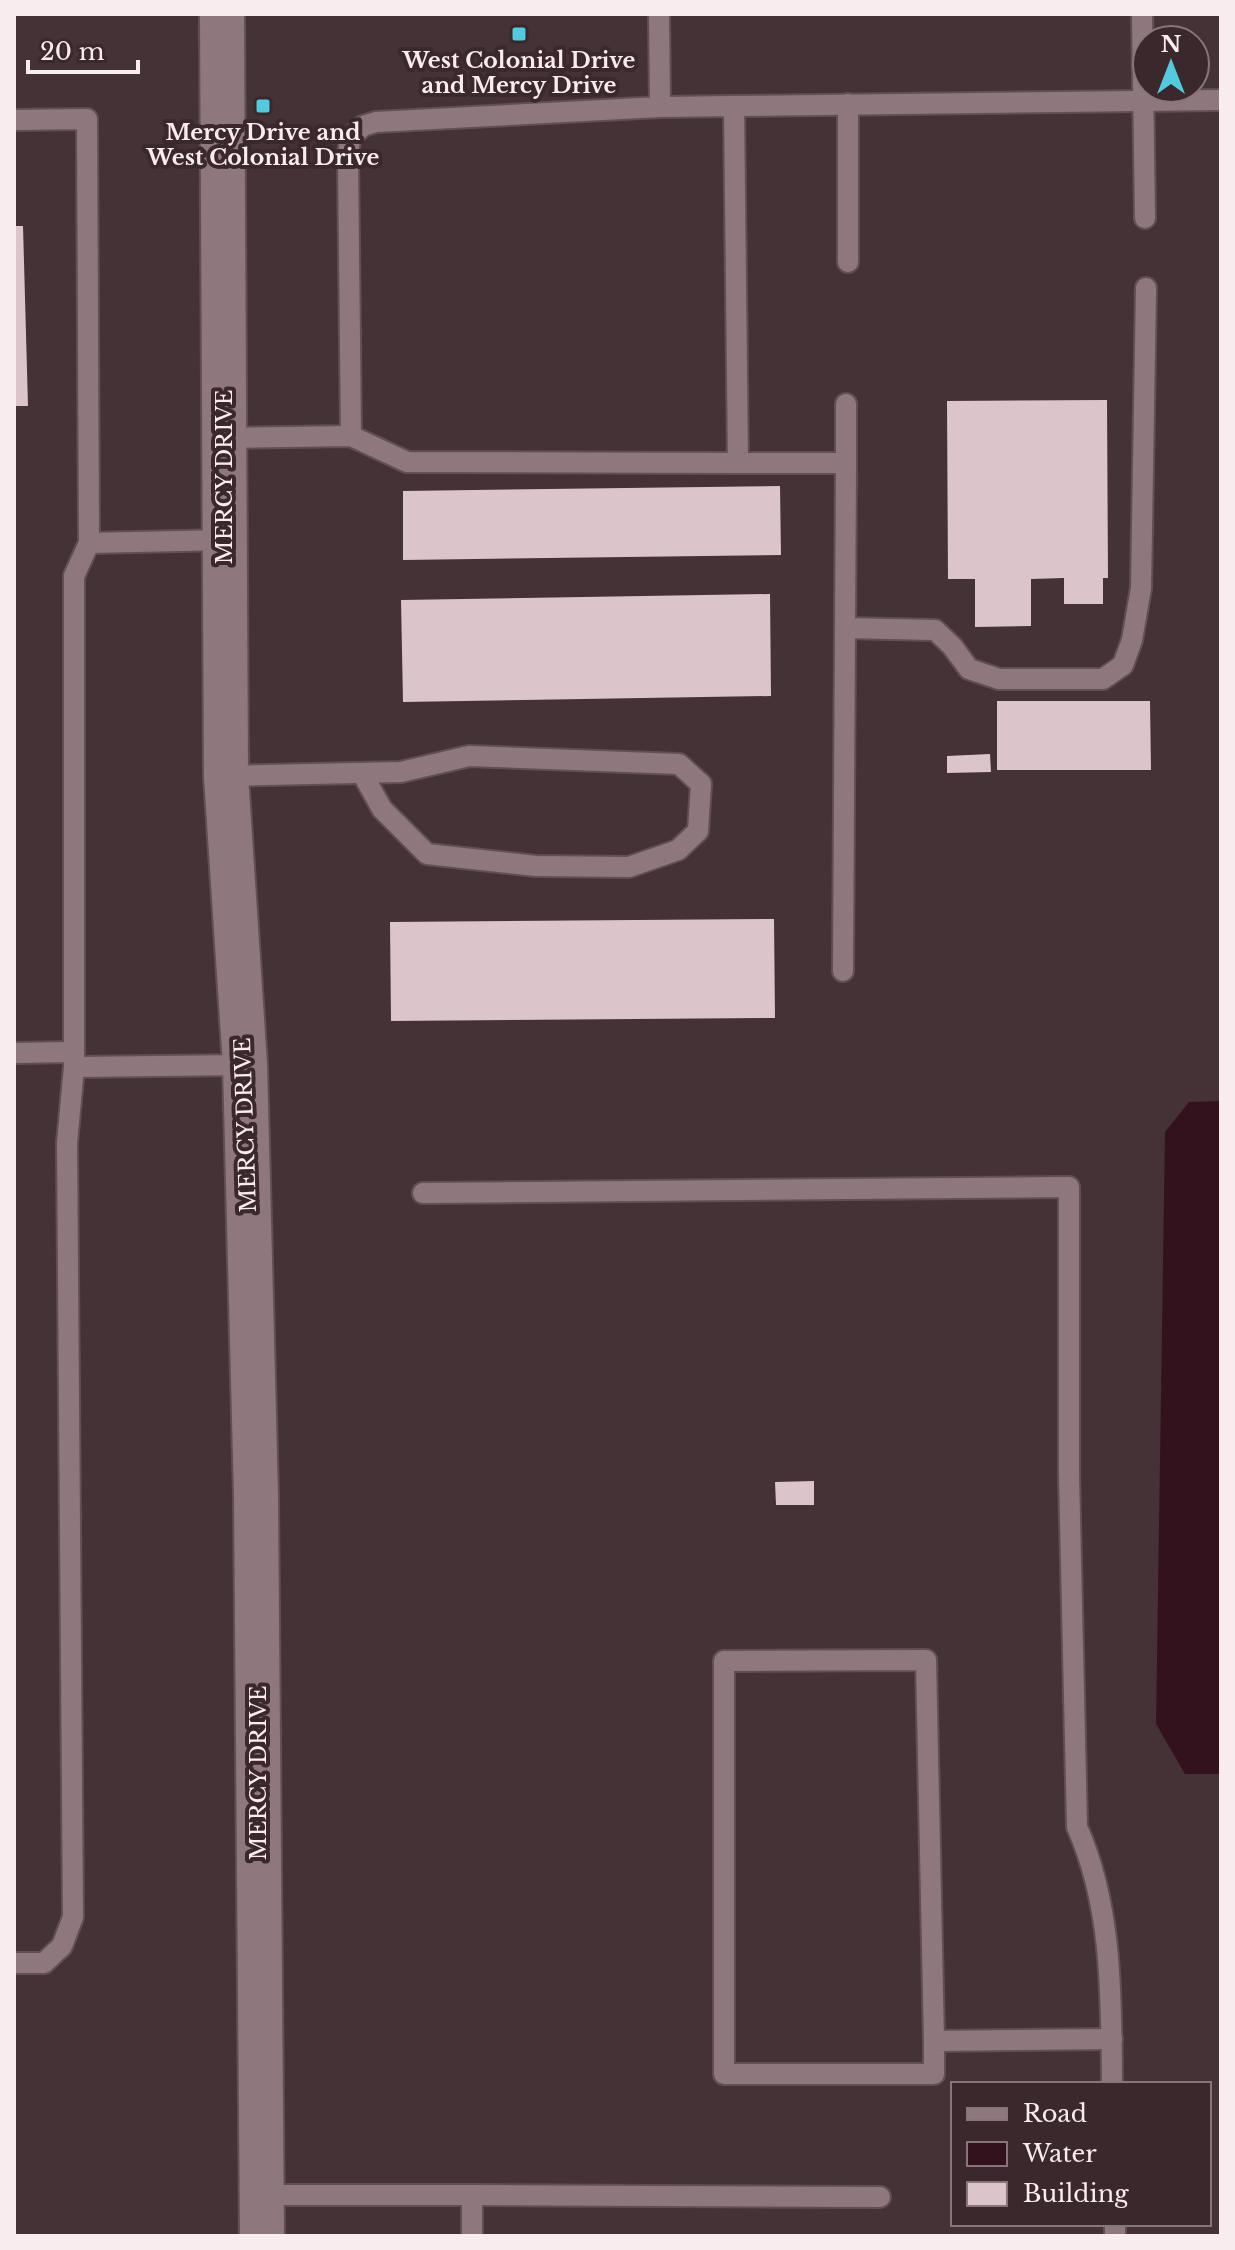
<svg xmlns="http://www.w3.org/2000/svg" width="1235" height="2250" font-family="'Libre Baskerville',serif">
	<style>
		.water { fill: #33121d }
		.building { fill: #dcc5ca }
		.lines { fill: none; stroke-linecap: round; stroke-linejoin: round }
		.lane-casing { stroke: #605054; stroke-width: 24 }
		.secondary-casing { stroke: #605054; stroke-width: 48 }
		.lane { stroke: #8e787e; stroke-width: 20 }
		.secondary { stroke: #8e787e; stroke-width: 44 }
		.poi-dot { fill: #54cade; stroke: #3a282d; stroke-width: 3 }
		.labels { text-anchor: middle; stroke-width: 8; stroke-linejoin: round; paint-order: stroke }
		.poi-label { font-size: 22px; font-weight: bold; fill: #f9ecef; stroke: #3a282d }
		.street-label { font-size: 22px; fill: #f9ecef; stroke: #3a282d }
	</style>
	<rect width="100%" height="100%" fill="#443237"/>
	<polygon class="water" points="1221,1101 1221,1774 1185,1774 1156,1724 1165,1132 1189,1102"/>
	<g class="building">
		<polygon points="14,226 23,226 28,406 14,406"/>
		<polygon points="1107,400 1108,578 1103,578 1103,604 1064,604 1064,578 1031,579 1031,626 975,627 975,579 948,579 947,401"/>
		<polygon points="780,486 781,555 403,560 403,491"/>
		<polygon points="770,594 771,696 403,702 401,600"/>
		<polygon points="997,701 1150,701 1151,770 997,770"/>
		<polygon points="990,754 991,772 947,773 947,756"/>
		<polygon points="774,919 775,1018 391,1021 390,922"/>
		<polygon points="814,1481 814,1505 776,1505 775,1482"/>
	</g>
	<g class="lines">
		<defs>
			<g id="lane">
				<polyline points="1142,14 1145,218"/>
				<polyline points="848,104 848,262"/>
				<polyline points="660,107 734,106"/>
				<polyline points="14,120 87,119 89,543 225,540"/>
				<polyline points="351,436 348,155 350,138 363,126 376,122 660,107 659,14"/>
				<polyline points="224,438 351,436 407,462 738,463 734,106 1221,100"/>
				<polyline points="738,463 846,463 843,971"/>
				<polyline points="846,463 846,404"/>
				<polyline points="845,628 935,630 952,646 969,669 999,679 1103,679 1123,665 1132,640 1141,588 1146,288"/>
				<polyline points="226,776 401,772 469,756 679,764 701,784 698,831 678,850 629,867 536,866 427,854 382,809 362,773"/>
				<polyline points="14,1053 73,1052"/>
				<polyline points="74,1067 245,1065"/>
				<path d="M423,1193L1069,1187V1474L1077,1827C1113,1908 1111,1998 1112,2084"/>
				<polyline points="14,1963 44,1963 62,1946 73,1917 67,1143 74,1067 74,576 89,543"/>
				<polyline points="934,2041 926,1660 724,1661 724,2074 934,2074 934,2041 1112,2039"/>
				<polyline points="262,2195 472,2195 472,2236"/>
				<polyline points="472,2195 880,2197"/>
				<polyline points="1115,2224 1115,2236"/>
			</g>
			<polyline id="secondary" points="222,14 226,776 245,1065 256,1496 262,2236"/>
		</defs>
		<use href="#lane" class="lane-casing"/>
		<use href="#secondary" class="secondary-casing"/>
		<use href="#lane" class="lane"/>
		<use href="#secondary" class="secondary"/>
	</g>
	<g class="poi-dot">
		<rect x="511" y="26" width="16" height="16" rx="4"/>
		<rect x="255" y="98" width="16" height="16" rx="4"/>
	</g>
	<g class="labels">
		<g class="poi-label">
			<text x="519" y="68">West Colonial Drive<tspan x="519" dy="25">and Mercy Drive</tspan></text>
			<text x="263" y="140">Mercy Drive and<tspan x="263" dy="25">West Colonial Drive</tspan></text>
		</g>
		<g class="street-label">
			<text transform="translate(224 477) rotate(-90)" y="8">MERCY DRIVE</text>
			<text transform="translate(245 1125) rotate(-92)" y="8">MERCY DRIVE</text>
			<text transform="translate(258 1773) rotate(-90)" y="8">MERCY DRIVE</text>
		</g>
	</g>
	<rect width="1235" height="2250" fill="none" stroke="#f9ecef" stroke-width="32"/>
	<rect x="951" y="2082" width="260" height="144" fill="#3a282d" stroke="#86767b" stroke-width="2"/>
	<rect x="967" y="2108" width="40" height="12" fill="#8e787e" stroke="#86767b" stroke-width="2"/>
	<text x="1023" y="2122" font-size="24" fill="#f9ecef">Road</text>
	<rect x="967" y="2142" width="40" height="24" fill="#33121d" stroke="#86767b" stroke-width="2"/>
	<text x="1023" y="2162" font-size="24" fill="#f9ecef">Water</text>
	<rect x="967" y="2182" width="40" height="24" fill="#dcc5ca" stroke="#86767b" stroke-width="2"/>
	<text x="1023" y="2202" font-size="24" fill="#f9ecef">Building</text>
	<g transform="translate(1171 64)"><circle r="38" fill="#3a282d" stroke="#86767b" stroke-width="2"/>
	<path d="M0-6L14 30L0 20L-14 30Z" fill="#54cade"/>
	<text y="-12" font-size="22" font-weight="bold" text-anchor="middle" fill="#f9ecef">N</text>
	</g>
	<path d="M28 60v12h110v-12" fill="none" stroke="#f9ecef" stroke-width="4"/>
	<text x="40" y="60" font-size="24" fill="#f9ecef" stroke="#3a282d" stroke-width="6" paint-order="stroke">20 m</text>
</svg>
